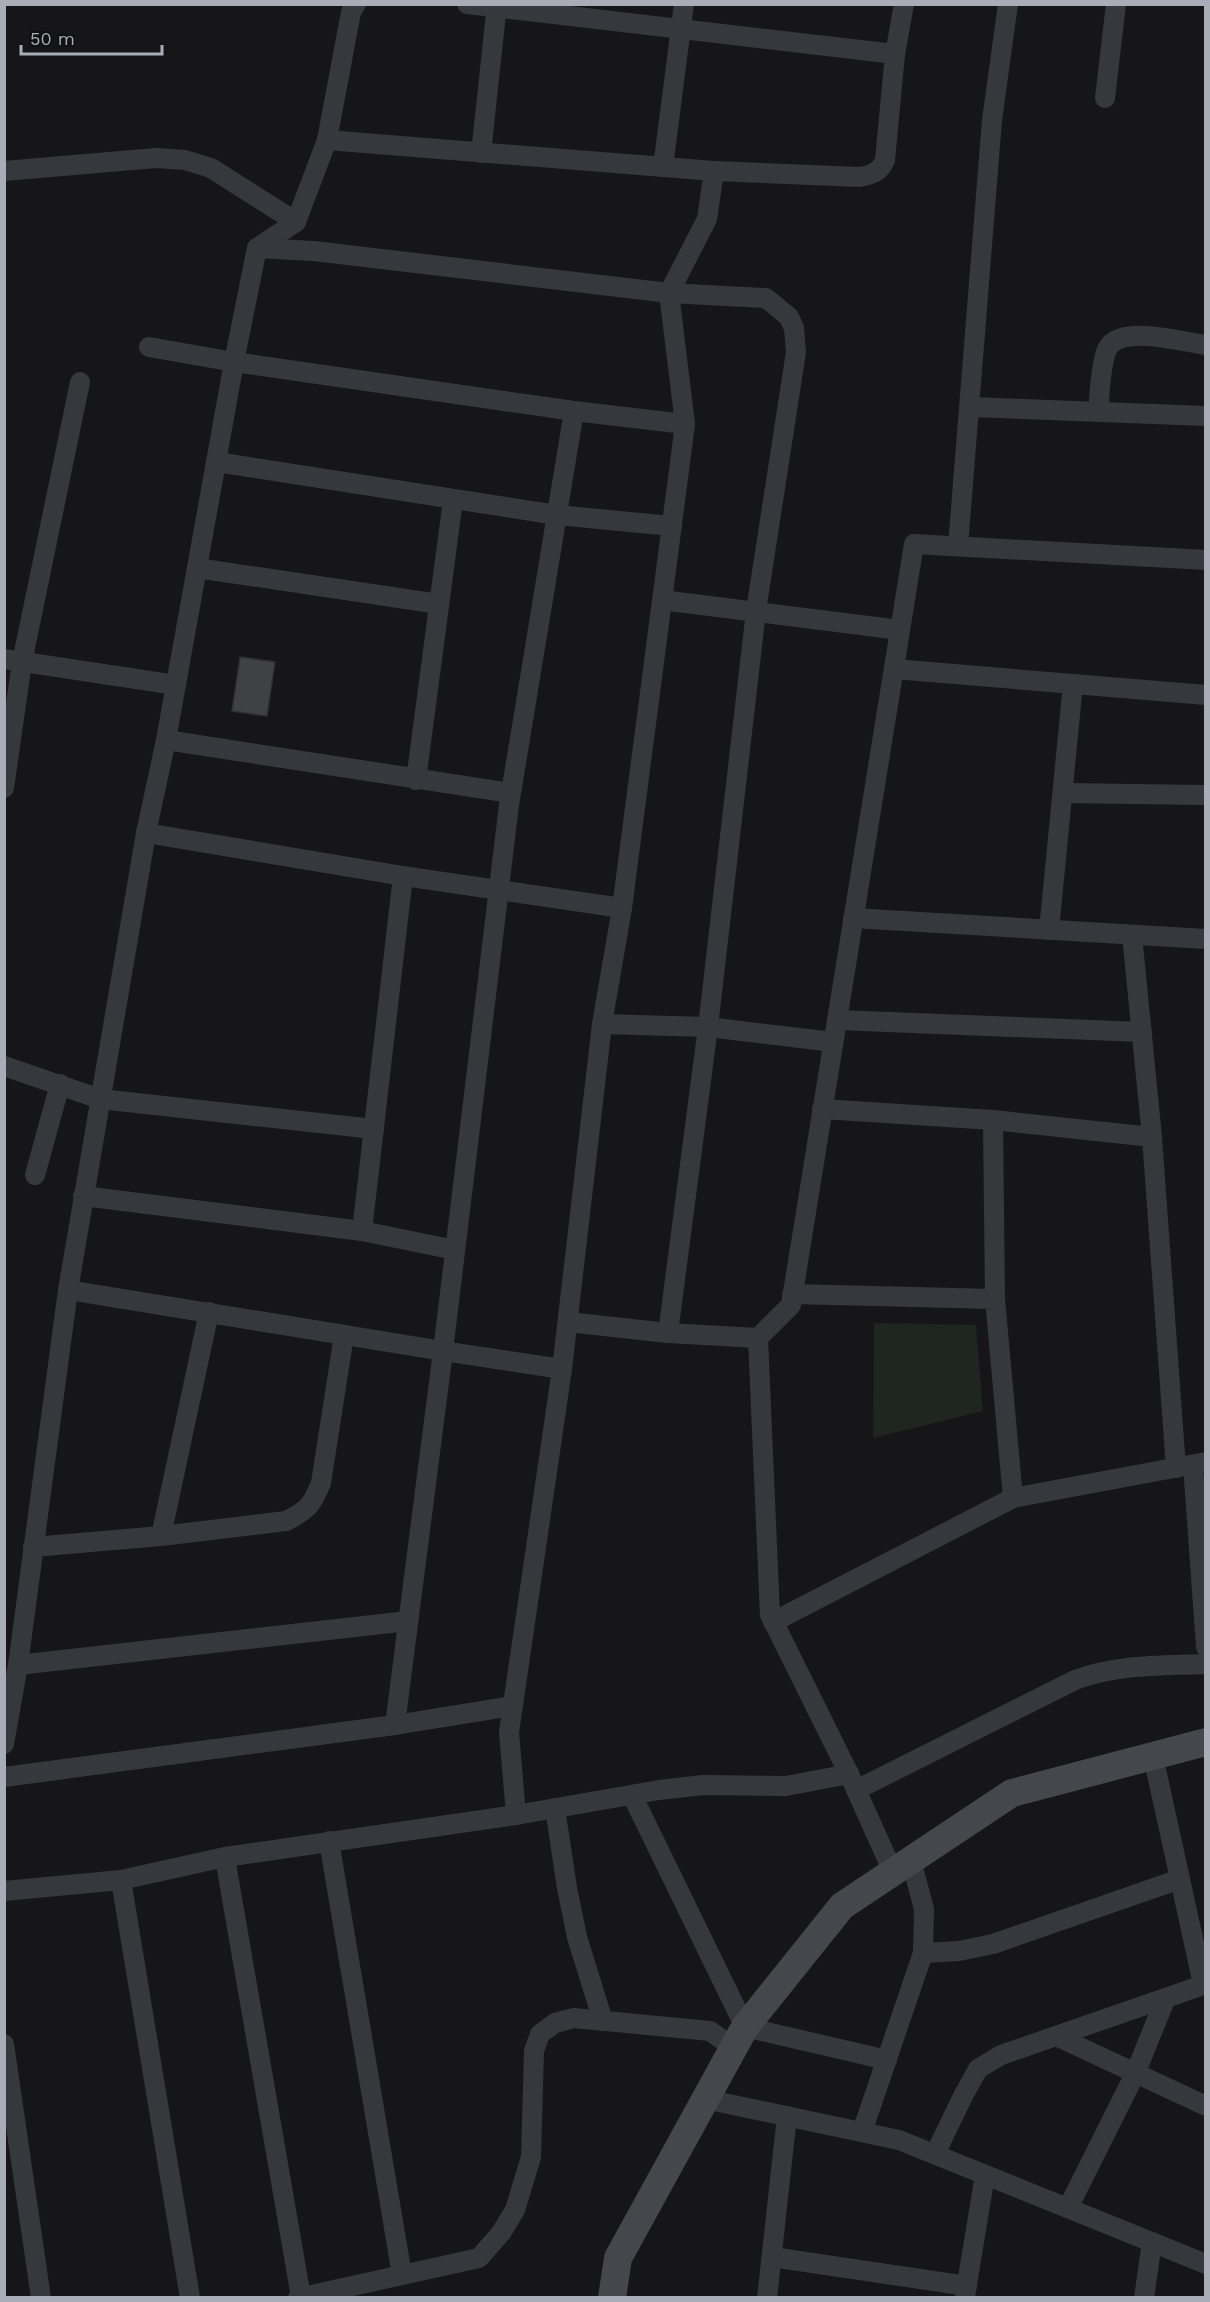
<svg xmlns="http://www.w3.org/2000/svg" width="1210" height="2302" font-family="'Work Sans',sans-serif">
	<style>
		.green { fill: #1e261f }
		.building { fill: #404145; stroke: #303034; stroke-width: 1.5 }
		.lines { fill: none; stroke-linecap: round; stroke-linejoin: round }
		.street { stroke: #37383d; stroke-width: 20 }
		.secondary { stroke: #45474d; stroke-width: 28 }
	</style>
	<rect width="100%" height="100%" fill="#161618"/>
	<polygon class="green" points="874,1323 976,1325 983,1411 873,1438"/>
	<polygon class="building" points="240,657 275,662 267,716 232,711"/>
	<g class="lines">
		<g class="street">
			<polyline points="467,4 895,54"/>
			<polyline points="1105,98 1116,4"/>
			<polyline points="327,140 351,12 356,4"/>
			<polyline points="481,153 497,4"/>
			<polyline points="663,167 684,4"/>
			<polyline points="4,171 156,158 185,160 211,168 296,222"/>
			<path d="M714,171L859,177C872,175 880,172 885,160L895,54L904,4"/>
			<polyline points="257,248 296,222 327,140 714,171 707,219 669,293 685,424 622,908 602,1024 562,1369 509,1732 516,1815 659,1790 703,1785 786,1786 849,1774"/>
			<polyline points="149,347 234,362 574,411"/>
			<polyline points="969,407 1206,416"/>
			<path d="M1098,412C1100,393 1100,370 1106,352C1115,322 1182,342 1206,345"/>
			<polyline points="216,462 557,515 672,526"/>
			<polyline points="958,546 992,120 1008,4"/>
			<polyline points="197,568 439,604"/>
			<polyline points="662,600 900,630"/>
			<polyline points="4,659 176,685"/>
			<polyline points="894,669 1206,695"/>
			<polyline points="166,740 511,793"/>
			<polyline points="416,780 453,500"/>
			<polyline points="4,788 22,662 80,382"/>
			<polyline points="1063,793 1206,795"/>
			<polyline points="146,833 403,876 622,908"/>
			<polyline points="853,918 1206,939"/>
			<polyline points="1049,930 1073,684"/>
			<polyline points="1132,935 1152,1137 1176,1468"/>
			<polyline points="837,1020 1142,1032"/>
			<polyline points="602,1024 708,1027 833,1042"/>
			<polyline points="4,1066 100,1099 374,1129"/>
			<polyline points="822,1109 993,1120 1152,1137"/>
			<polyline points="993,1120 995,1299"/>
			<polyline points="35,1175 60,1084"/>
			<polyline points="83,1196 362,1231 455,1250"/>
			<polyline points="362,1231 403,876"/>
			<polyline points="68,1290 443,1351 562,1369"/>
			<polyline points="792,1294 995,1299 1013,1498"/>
			<polyline points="568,1322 668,1333"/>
			<polyline points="1193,1465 1206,1647"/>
			<polyline points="161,1536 209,1312"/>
			<path d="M33,1547L161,1536L286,1521C308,1510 312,1505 321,1483L344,1335"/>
			<polyline points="773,1622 1013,1498 1206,1462"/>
			<polyline points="18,1665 408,1621"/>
			<polyline points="395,1725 443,1351 509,805 574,411 685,424"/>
			<polyline points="4,1744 18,1665 68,1290 146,833 166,740 234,362 257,248 314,251 669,293 766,298 789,317 794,328 796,352 756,611 708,1027 668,1333 758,1338"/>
			<polyline points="1153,1756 1203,1984"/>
			<polyline points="4,1777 395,1725 513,1706"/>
			<path d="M856,1790L1075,1680C1117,1664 1161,1666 1206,1664"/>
			<polyline points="632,1795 745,2027 887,2060"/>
			<polyline points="555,1808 567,1888 577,1937 603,2021"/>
			<polyline points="329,1841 402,2275"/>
			<polyline points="225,1858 301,2297"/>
			<polyline points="893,1872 849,1774 770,1615 758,1338 791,1305 914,544 1206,560"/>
			<polyline points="121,1880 190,2298"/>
			<polyline points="4,1891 121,1880 225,1857 516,1815"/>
			<polyline points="923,1953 959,1951 993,1944 1180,1879"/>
			<polyline points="1058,2037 1206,2106"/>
			<polyline points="4,2044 41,2298"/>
			<polyline points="705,2099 899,2140 1206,2264"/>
			<polyline points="862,2132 923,1953 924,1909 911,1860"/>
			<polyline points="935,2154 963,2096 978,2069 1001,2055 1206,1984"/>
			<polyline points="1068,2208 1135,2074 1165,2000"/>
			<polyline points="772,2257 967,2286"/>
			<polyline points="965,2296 985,2175"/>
			<polyline points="298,2298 479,2258 501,2233 515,2210 531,2157 534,2051 540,2034 555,2023 574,2018 710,2031 734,2048"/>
			<polyline points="767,2298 787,2116"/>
			<polyline points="1144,2298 1152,2242"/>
		</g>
		<polyline class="secondary" points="612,2298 618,2258 745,2027 842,1906 1012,1793 1206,1742"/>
	</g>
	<rect width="1210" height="2302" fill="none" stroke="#a8adb8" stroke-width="12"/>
	<path d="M21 45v9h141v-9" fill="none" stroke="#a8adb8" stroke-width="3"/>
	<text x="30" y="45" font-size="18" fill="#a8adb8" stroke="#111113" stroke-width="4.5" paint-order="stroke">50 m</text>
</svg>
